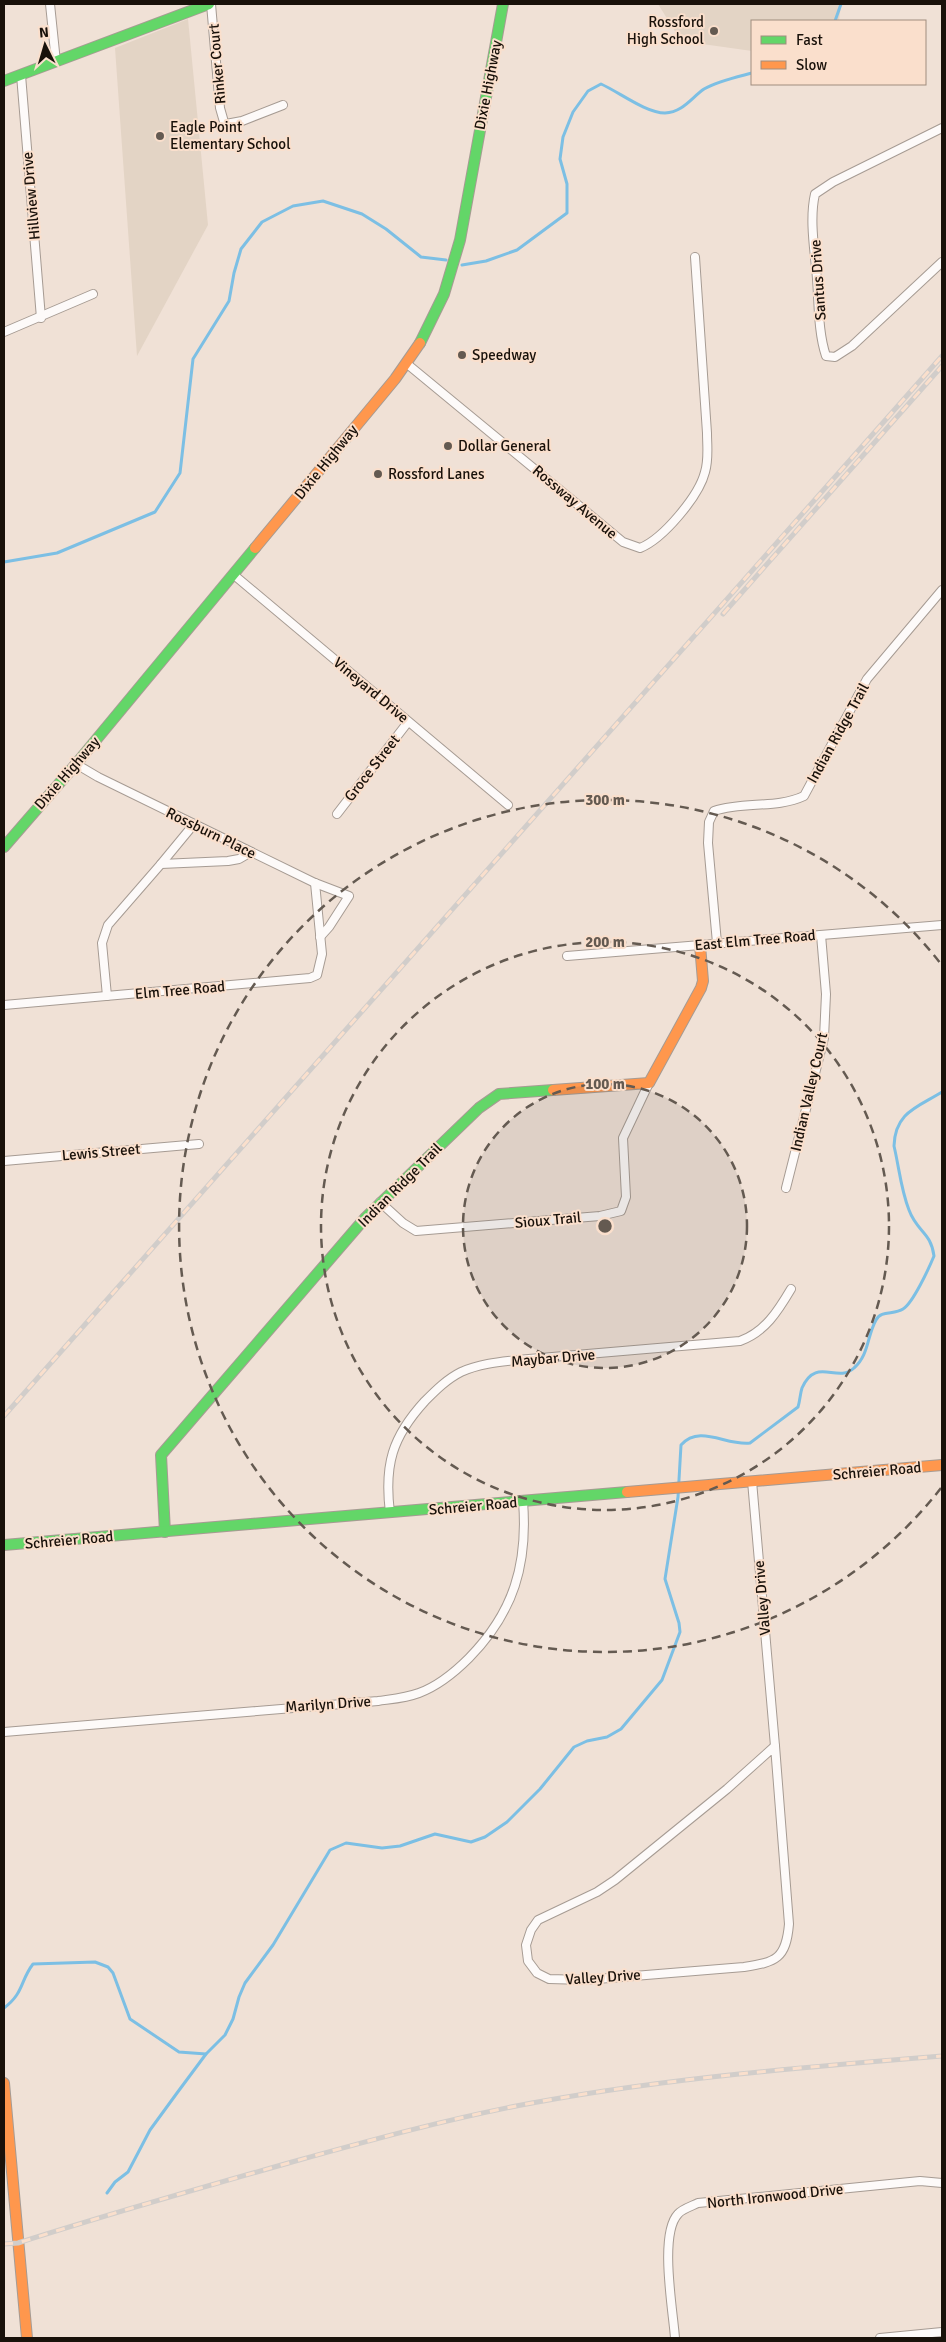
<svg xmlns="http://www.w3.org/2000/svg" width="946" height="2342" font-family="Signika,sans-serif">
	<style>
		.education { fill: #e3d4c5 }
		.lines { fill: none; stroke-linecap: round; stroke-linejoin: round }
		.stream { stroke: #7cbfe4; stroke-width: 3 }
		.street-casing { stroke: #a69b93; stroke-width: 10 }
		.fast-casing { stroke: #a69b93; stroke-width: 12 }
		.slow-casing { stroke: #a69b93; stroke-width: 12 }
		.street { stroke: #fdfaf9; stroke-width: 8 }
		.fast { stroke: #63d668; stroke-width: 10 }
		.slow { stroke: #ff974d; stroke-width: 10 }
		.rail-casing { stroke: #d1cdca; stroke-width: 5 }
		.rail { stroke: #fadfcc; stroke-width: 3; stroke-dasharray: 9; stroke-linecap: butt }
		.ring { fill: none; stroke: #645a51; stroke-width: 2.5; stroke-dasharray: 9 6 }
		.poi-dot { fill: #645a51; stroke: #fadfcc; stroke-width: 2 }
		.labels { text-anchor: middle; stroke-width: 4; stroke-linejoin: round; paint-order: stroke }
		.poi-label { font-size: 15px; fill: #19110a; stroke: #fadfcc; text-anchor: start }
		.street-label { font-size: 15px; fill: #19110a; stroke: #fadfcc }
		.centre { fill: #645a51; stroke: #fadfcc; stroke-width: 2.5 }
		.ring-label { font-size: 15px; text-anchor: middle; font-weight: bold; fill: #645a51; stroke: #fadfcc; stroke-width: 4; stroke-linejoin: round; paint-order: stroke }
	</style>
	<rect width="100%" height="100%" fill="#f0e1d6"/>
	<g class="education">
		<polygon points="658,4 841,4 839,21 752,21 752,51 681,41"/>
		<polygon points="188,19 208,225 137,356 115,48"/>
	</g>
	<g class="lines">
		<g class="stream">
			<polyline points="835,21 841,4"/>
			<path d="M462,265L486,261L517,250L567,213V184L560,159L563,137L573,112L588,91L601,84C619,92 646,113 665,113C683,112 691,98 704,89C718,81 737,77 752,73"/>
			<polyline points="4,562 57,553 155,512 180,473 193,359 229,301 234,273 241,249 262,222 293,206 323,201 362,214 386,229 421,257 446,260"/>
			<path d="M4,2008C24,1993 20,1981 33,1964L95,1962L108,1967L113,1973L130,2019L179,2052L206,2054"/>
			<path d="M107,2193L115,2182L128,2172L150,2130L177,2093L206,2054L225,2035L233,2019L239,1997L245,1983L273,1945L330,1850L346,1843L382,1848L400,1846L435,1834L471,1842L485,1837L507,1822L540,1789L574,1747L587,1741L607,1737L621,1729L662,1680L680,1632L679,1623L665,1579L678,1497L681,1445C700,1424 726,1446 750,1443L798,1407C800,1401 800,1394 802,1388C816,1356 837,1384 854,1368C869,1355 867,1336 876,1320C881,1310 894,1315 903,1309C913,1303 929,1268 934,1256C931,1232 917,1232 909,1210C901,1190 899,1167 894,1146C895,1112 918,1107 942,1092"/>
		</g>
		<defs>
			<g id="street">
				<polyline points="50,4 56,62"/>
				<polyline points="211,4 220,108 224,122 226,124 242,121 283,105"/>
				<polyline points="21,75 41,318"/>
				<path d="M942,128L833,182L815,194C809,220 815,252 817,279C819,304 818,332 826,356L835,357L852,346L942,262"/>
				<polyline points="4,332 93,294"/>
				<path d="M406,363L623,542L640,548C663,539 699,496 705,472C709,459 707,446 707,433L695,257"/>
				<polyline points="234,575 508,805"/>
				<polyline points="76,764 98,777 315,883 349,896 329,927 320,937"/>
				<polyline points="337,814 408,722"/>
				<polyline points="161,864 194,824"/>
				<path d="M717,943L708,843L709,822L714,811C744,801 776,809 804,796L867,679L942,590"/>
				<polyline points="567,956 942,925"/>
				<polyline points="107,996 102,943 108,925 161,864 228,861 239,859 251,852"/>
				<polyline points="4,1005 310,978 317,975 322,954 315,883"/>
				<polyline points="4,1161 199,1144"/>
				<polyline points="786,1188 824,1038 826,994 821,935"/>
				<polyline points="380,1202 403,1223 416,1231 600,1216 621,1211 626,1197 623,1138 649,1083"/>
				<polyline points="752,1481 775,1746"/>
				<path d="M390,1513C384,1465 392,1437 425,1401C436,1390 447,1379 461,1372C478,1364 498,1362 517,1360L740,1341C765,1332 778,1311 791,1289"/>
				<path d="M4,1732L378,1701C392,1699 406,1698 419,1693C438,1686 455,1672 469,1658C514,1612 528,1564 523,1501"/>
				<path d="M775,1746L789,1924C786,1959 776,1962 744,1967L585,1980L549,1979L537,1973L528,1961L526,1945L531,1930L538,1920L597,1892L615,1880L727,1789Z"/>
				<path d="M675,2338C673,2310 659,2234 678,2214C682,2209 692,2206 698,2203L920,2181L942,2183"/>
				<polyline points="880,2338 942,2332"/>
			</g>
			<g id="fast">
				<polyline points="4,81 209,4"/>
				<polyline points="420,343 444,294 460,240 503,4"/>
				<polyline points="4,847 76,764 255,548"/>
				<polyline points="165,1532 161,1455 366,1217 479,1108 499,1094 553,1090"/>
				<polyline points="4,1545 627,1492"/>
			</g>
			<g id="slow">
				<polyline points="255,548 395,379 420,343"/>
				<polyline points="553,1090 649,1083 701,988 703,981 700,945"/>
				<polyline points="627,1492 942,1465"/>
				<polyline points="4,2083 27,2338"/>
			</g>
		</defs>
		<use href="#street" class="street-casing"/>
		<use href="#fast" class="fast-casing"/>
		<use href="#slow" class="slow-casing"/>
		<use href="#street" class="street"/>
		<use href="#fast" class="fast"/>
		<use href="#slow" class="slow"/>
		<defs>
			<g id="rail">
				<polyline points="723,614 942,366"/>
				<polyline points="4,1416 942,356"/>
				<path d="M4,2244L18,2243C109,2214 200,2188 292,2162C371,2140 451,2118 532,2103C668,2078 805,2067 942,2056"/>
			</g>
		</defs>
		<use href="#rail" class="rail-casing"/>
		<use href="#rail" class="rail"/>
	</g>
	<circle cx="605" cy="1226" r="142" fill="#645a51" fill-opacity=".12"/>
	<g class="ring">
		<circle cx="605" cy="1226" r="142"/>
		<circle cx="605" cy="1226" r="284"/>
		<path d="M941 1488A426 426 0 1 1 941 964"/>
	</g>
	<g class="poi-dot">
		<circle cx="714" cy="31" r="5"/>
		<circle cx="160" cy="136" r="5"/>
		<circle cx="462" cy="355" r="5"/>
		<circle cx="448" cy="446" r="5"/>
		<circle cx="378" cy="474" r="5"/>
	</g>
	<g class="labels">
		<g class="poi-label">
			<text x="704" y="27" text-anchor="end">Rossford<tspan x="704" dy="17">High School</tspan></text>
			<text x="170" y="132">Eagle Point<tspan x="170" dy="17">Elementary School</tspan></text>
			<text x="472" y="360">Speedway</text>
			<text x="458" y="451">Dollar General</text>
			<text x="388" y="479">Rossford Lanes</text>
		</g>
		<g class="street-label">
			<text transform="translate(217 64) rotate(-95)" y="5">Rinker Court</text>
			<text transform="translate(488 85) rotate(-79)" y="5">Dixie Highway</text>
			<text transform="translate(31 196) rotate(-95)" y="5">Hillview Drive</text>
			<text transform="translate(818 280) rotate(-94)" y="5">Santus Drive</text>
			<text transform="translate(326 462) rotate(-51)" y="5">Dixie Highway</text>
			<text transform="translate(575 502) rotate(40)" y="5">Rossway Avenue</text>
			<text transform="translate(371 690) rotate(40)" y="5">Vineyard Drive</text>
			<text transform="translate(838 733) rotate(-61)" y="5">Indian Ridge Trail</text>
			<text transform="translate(372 768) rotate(-52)" y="5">Groce Street</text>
			<text transform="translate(67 773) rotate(-49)" y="5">Dixie Highway</text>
			<text transform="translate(211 833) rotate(26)" y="5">Rossburn Place</text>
			<text transform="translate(755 940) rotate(-5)" y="5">East Elm Tree Road</text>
			<text transform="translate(180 990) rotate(-5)" y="5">Elm Tree Road</text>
			<text transform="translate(809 1092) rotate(-77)" y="5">Indian Valley Court</text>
			<text transform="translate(101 1152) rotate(-5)" y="5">Lewis Street</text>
			<text transform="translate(400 1185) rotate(-45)" y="5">Indian Ridge Trail</text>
			<text transform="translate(548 1220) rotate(-5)" y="5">Sioux Trail</text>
			<text transform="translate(553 1358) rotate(-5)" y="5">Maybar Drive</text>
			<text transform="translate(877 1471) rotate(-5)" y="5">Schreier Road</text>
			<text transform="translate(473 1506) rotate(-5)" y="5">Schreier Road</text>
			<text transform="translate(69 1540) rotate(-5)" y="5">Schreier Road</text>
			<text transform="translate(762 1598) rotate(-95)" y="5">Valley Drive</text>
			<text transform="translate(328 1704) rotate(-4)" y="5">Marilyn Drive</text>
			<text transform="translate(603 1977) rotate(-4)" y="5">Valley Drive</text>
			<text transform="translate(775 2196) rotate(-6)" y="5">North Ironwood Drive</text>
		</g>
	</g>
	<circle cx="605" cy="1226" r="8" class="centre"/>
	<g class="ring-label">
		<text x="605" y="805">300 m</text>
		<text x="605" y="947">200 m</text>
		<text x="605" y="1089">100 m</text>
	</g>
	<rect width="946" height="2342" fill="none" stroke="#19110a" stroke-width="10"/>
	<rect x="751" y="20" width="175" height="65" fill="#fadfcc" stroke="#a08d7e"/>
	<rect x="761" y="36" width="25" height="8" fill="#63d668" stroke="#a08d7e"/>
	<text x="796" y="45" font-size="15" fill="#19110a">Fast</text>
	<rect x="761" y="61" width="25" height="8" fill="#ff974d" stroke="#a08d7e"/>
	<text x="796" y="70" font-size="15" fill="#19110a">Slow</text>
	<g transform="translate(45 45) rotate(355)" stroke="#fadfcc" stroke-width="4" paint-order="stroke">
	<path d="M0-4L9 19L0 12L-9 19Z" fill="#19110a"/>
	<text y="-8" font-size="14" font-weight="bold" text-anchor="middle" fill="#19110a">N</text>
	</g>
</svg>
